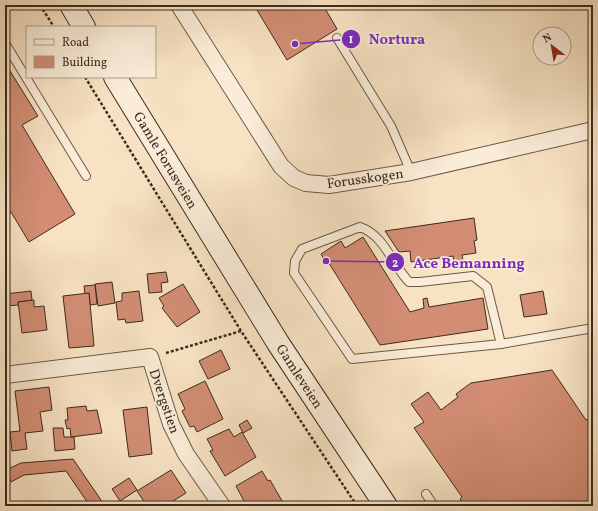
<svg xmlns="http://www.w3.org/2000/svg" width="598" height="511" font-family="Vollkorn,serif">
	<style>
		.building { fill: #d28d74; stroke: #3b2c1c }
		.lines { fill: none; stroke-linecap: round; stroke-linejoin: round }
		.service-casing { stroke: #6a5a46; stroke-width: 10 }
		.minor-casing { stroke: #6a5a46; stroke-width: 18 }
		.secondary-casing { stroke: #3b2c1c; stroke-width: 24 }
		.path { stroke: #3b2c1c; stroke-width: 2.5; stroke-dasharray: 3 2; stroke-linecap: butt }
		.service { stroke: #faecd8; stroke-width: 8 }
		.minor { stroke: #faecd8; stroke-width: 16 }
		.secondary { stroke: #faecd8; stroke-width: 22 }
		.labels { text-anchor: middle; stroke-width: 3.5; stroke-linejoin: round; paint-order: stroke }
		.street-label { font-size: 14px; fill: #3b2c1c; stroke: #faecd8 }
		.leader { fill: none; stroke: #7b2cbf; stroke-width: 1.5 }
		.callout-dot { fill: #7b2cbf; stroke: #faecd8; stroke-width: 1.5 }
		.mark-label { font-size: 12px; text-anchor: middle; font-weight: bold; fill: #fff }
		.callout-label { font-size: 15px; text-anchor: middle; font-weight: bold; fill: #7b2cbf; stroke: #faecd8; stroke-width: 3.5; stroke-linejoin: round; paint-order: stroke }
	</style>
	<rect width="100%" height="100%" fill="#f7e2c3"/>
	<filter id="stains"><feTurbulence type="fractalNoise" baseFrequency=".005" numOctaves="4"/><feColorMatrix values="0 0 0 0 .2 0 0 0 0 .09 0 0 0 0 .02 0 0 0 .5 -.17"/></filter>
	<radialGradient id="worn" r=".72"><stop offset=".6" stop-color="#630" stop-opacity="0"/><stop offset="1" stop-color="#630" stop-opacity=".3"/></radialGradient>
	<g class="building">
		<polygon points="254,5 323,5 337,29 287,60"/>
		<polygon points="5,63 38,116 22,125 75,214 29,242 11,212 5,216"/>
		<polygon points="474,218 477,240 474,241 476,253 462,255 463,260 454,261 453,256 411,262 410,251 399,252 385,231"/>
		<polygon points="363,237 410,312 424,308 423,299 427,298 429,307 483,298 488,329 380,345 327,260 325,261 321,254 341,241 345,248"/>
		<polygon points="166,272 168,282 161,283 162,292 149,293 147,274"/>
		<polygon points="112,282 115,303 98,306 95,284"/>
		<polygon points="183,284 200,312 177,327 162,308 164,306 159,298"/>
		<polygon points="95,285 97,304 90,305 89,293 85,294 84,286"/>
		<polygon points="31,291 32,300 18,302 19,305 5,306 5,294"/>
		<polygon points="139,291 143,321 126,323 125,319 118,320 116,302 122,301 122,293"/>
		<polygon points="543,291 547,314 524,317 520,295"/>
		<polygon points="89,293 94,346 69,348 63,296"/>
		<polygon points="34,300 34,307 44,306 47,330 22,333 18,302"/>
		<polygon points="221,350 230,369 208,379 199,361"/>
		<polygon points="552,370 586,420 593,417 593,506 465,506 460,499 462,497 414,428 424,422 411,404 428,392 441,410 458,397 456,394 471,383"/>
		<polygon points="205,381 223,419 197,432 194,426 190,427 182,411 185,409 178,394"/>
		<polygon points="49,387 52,410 40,412 43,431 25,433 27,449 12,451 10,432 20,431 15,391"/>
		<polygon points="86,406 87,411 97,410 102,433 71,437 70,428 67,429 65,420 68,420 67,408"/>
		<polygon points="147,407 152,454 129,457 123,410"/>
		<polygon points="247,420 252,428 243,433 239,425"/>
		<polygon points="53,428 63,428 64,437 74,437 75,449 55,451"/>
		<polygon points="229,429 234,437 242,432 256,457 225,476 210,451 213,450 207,439"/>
		<polygon points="73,459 105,506 90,506 66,471 24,475 11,482 6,470 21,463"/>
		<polygon points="171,470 186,493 165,506 147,506 137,491"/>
		<polygon points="262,471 268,481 270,480 285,506 243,506 241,503 244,501 236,486"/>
		<polygon points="129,478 137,490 120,501 112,489"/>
	</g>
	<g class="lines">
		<defs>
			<g id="service">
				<polyline points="337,38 391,126 411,172"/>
				<polyline points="5,43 86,176"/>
				<path d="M501,344L487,287L473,276L420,282H409C392,264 384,235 360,227L302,249L295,261L294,273L352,359L501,344L593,328"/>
				<polyline points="426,494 434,506"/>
			</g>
			<g id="minor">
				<polyline points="179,5 281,166 294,178 306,183 329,185 411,172 593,130"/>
				<polyline points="5,375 150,357 171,424 186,454 222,506"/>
			</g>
			<g id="secondary">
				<polyline points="71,5 84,27"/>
				<polyline points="115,77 278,343 386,506"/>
			</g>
		</defs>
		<use href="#service" class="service-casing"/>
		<use href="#minor" class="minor-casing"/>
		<use href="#secondary" class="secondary-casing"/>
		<g class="path">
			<polyline points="40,5 54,27"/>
			<polyline points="85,77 241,331 357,506"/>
			<polyline points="166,353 241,331"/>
		</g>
		<use href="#service" class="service"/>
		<use href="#minor" class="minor"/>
		<use href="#secondary" class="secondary"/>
	</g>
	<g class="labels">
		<g class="street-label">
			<text transform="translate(166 160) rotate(59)" y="5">Gamle Forusveien</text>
			<text transform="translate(365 178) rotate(-8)" y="5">Forusskogen</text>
			<text transform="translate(300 376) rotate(57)" y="5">Gamleveien</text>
			<text transform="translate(165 401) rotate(71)" y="5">Dvergstien</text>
		</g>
	</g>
	<path class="leader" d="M295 44L351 39M326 261L395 262"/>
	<g class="callout-dot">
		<circle cx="295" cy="44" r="4"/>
		<circle cx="326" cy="261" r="4"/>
		<circle cx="351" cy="39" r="10"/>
		<circle cx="395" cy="262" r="10"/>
	</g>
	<g class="mark-label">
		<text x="351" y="43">1</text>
		<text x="395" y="267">2</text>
	</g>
	<g class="callout-label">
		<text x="397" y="44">Nortura</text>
		<text x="469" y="268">Ace Bemanning</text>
	</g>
	<rect width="598" height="511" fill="none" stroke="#f7e2c3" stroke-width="20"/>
	<rect x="6" y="6" width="586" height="499" fill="none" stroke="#3b2c1c" stroke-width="2"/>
	<rect x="10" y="10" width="578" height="491" fill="none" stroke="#3b2c1c"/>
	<rect x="26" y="26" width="130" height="52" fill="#faecd8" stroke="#ae9f8d"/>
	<rect x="34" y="39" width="20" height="6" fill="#faecd8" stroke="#ae9f8d"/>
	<text x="62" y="46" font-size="12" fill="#3b2c1c">Road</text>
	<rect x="34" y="56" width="20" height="12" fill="#d28d74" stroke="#ae9f8d"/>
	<text x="62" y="66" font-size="12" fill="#3b2c1c">Building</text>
	<g transform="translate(552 46) rotate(329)"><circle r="19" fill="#faecd8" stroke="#ae9f8d"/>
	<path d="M0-3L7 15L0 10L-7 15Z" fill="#8f2418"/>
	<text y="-6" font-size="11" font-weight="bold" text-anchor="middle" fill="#3b2c1c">N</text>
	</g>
	<rect width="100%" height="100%" filter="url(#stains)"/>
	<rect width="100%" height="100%" fill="url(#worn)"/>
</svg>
